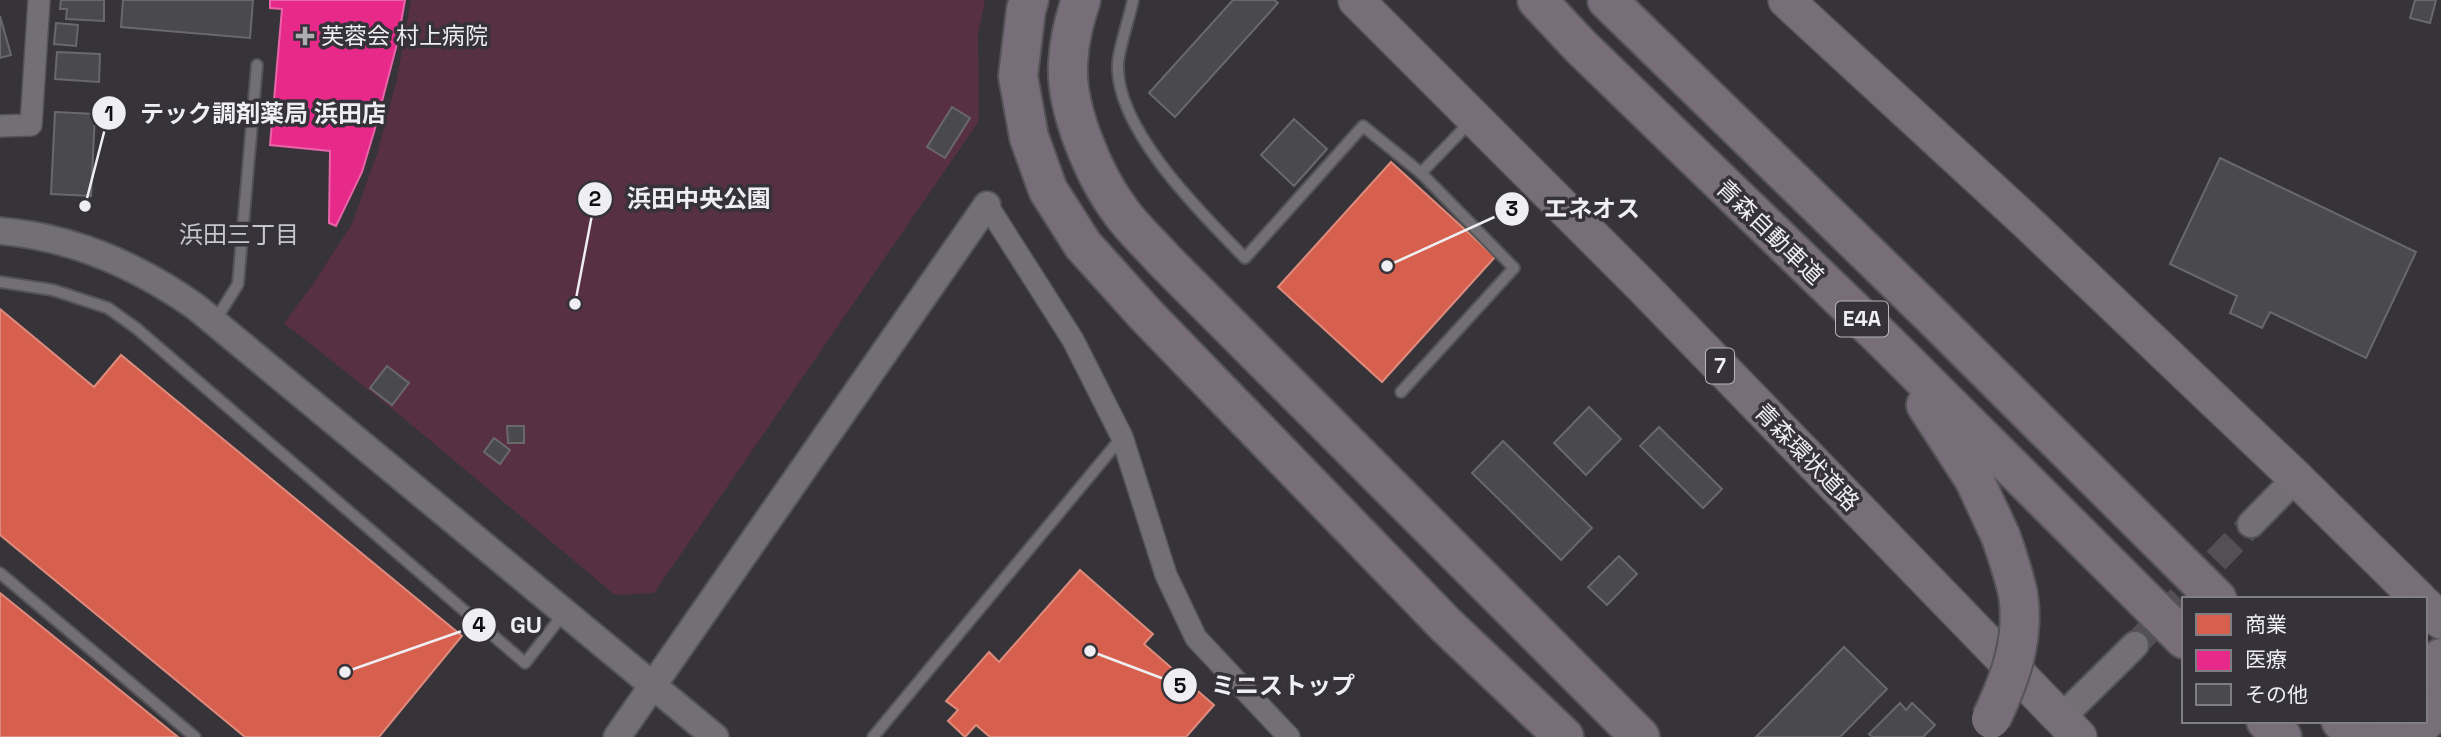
<svg xmlns="http://www.w3.org/2000/svg" width="2441" height="737" font-family="'Space Grotesk','Noto Sans JP',sans-serif">
	<style>
		.green { fill: #583043 }
		.shops { fill: #d6604d; stroke: #de8b7e; stroke-width: 2 }
		.health { fill: #e7298a; stroke: #e964a9; stroke-width: 2 }
		.building { fill: #4a4a4d; stroke: #69696c; stroke-width: 2 }
		.lines { fill: none; stroke-linecap: round; stroke-linejoin: round }
		.tertiary-tunnel { stroke: #525054; stroke-width: 26; stroke-dasharray: 26 13; stroke-linecap: butt }
		.service-casing { stroke: #545356; stroke-width: 14 }
		.minor-casing { stroke: #545356; stroke-width: 24 }
		.tertiary-casing { stroke: #545356; stroke-width: 30 }
		.trunk-casing { stroke: #545356; stroke-width: 38 }
		.motorway-casing { stroke: #545356; stroke-width: 42 }
		.service { stroke: #727074; stroke-width: 10 }
		.minor { stroke: #727074; stroke-width: 21 }
		.tertiary { stroke: #727074; stroke-width: 26 }
		.trunk { stroke: #766f78; stroke-width: 35 }
		.motorway { stroke: #776e79; stroke-width: 38 }
		.motorway-bridge-casing { stroke: #545356; stroke-width: 42; stroke-linecap: butt }
		.motorway-bridge { stroke: #776e79; stroke-width: 38 }
		.poi-dot { fill: #aeadb1; stroke: #353339; stroke-width: 2.5 }
		.labels { text-anchor: middle; stroke-width: 7; stroke-linejoin: round; paint-order: stroke }
		.shield { fill: #353339; stroke: #b7b6ba; stroke-width: 2 }
		.shield-label { font-size: 21px; font-weight: bold; fill: #efeef2 }
		.poi-label { font-size: 23px; fill: #efeef2; stroke: #353339; text-anchor: start }
		.street-label { font-size: 23px; fill: #efeef2; stroke: #353339 }
		.neighbourhood-label { font-size: 24px; fill: #c7c5cd; stroke: #353339 }
		.leader { fill: none; stroke: #efeef2; stroke-width: 2.5 }
		.callout-dot { fill: #efeef2; stroke: #353339; stroke-width: 2.5 }
		.mark-label { font-size: 21px; text-anchor: middle; font-weight: bold; fill: #111 }
		.callout-label { font-size: 24px; text-anchor: middle; font-weight: bold; fill: #efeef2; stroke: #353339; stroke-width: 7; stroke-linejoin: round; paint-order: stroke }
	</style>
	<rect width="100%" height="100%" fill="#363438"/>
	<polygon class="green" points="411,0 985,0 978,33 979,121 654,593 615,595 395,411 284,323 313,284 352,224 377,154 397,79"/>
	<g class="shops">
		<polygon points="1391,162 1495,257 1382,382 1278,287"/>
		<polygon points="0,309 94,387 121,355 462,636 379,737 245,737 0,535"/>
		<polygon points="1080,570 1153,634 1144,644 1214,705 1186,737 990,737 976,725 965,737 948,721 958,710 946,701 989,652 999,662"/>
		<polygon points="0,593 178,737 0,737"/>
	</g>
	<polygon class="health" points="270,0 405,0 398,40 374,132 362,172 336,226 329,223 330,151 270,145 282,9 270,8"/>
	<g class="building">
		<polygon points="61,0 104,0 104,21 66,19 67,9 60,9"/>
		<polygon points="123,0 253,0 250,38 121,27"/>
		<polygon points="1233,0 1274,0 1278,3 1175,117 1149,93"/>
		<polygon points="2415,0 2436,0 2430,23 2410,18"/>
		<polygon points="0,16 11,55 0,58"/>
		<polygon points="56,23 78,25 76,46 54,44"/>
		<polygon points="57,52 100,54 99,82 55,79"/>
		<polygon points="952,107 970,118 945,158 927,147"/>
		<polygon points="55,112 95,114 91,196 51,194"/>
		<polygon points="1294,119 1327,149 1294,186 1261,155"/>
		<polygon points="2220,158 2416,252 2366,358 2270,312 2262,328 2230,313 2237,296 2170,264"/>
		<polygon points="387,366 409,383 392,405 370,388"/>
		<polygon points="1589,407 1621,439 1586,475 1554,443"/>
		<polygon points="507,426 524,426 524,443 508,443"/>
		<polygon points="1659,427 1722,489 1703,508 1640,446"/>
		<polygon points="494,438 510,450 500,464 484,452"/>
		<polygon points="1503,441 1592,528 1561,560 1472,473"/>
		<polygon points="1619,556 1637,574 1607,605 1588,587"/>
		<polygon points="1844,647 1887,689 1840,737 1756,737"/>
		<polygon points="1900,703 1906,710 1912,703 1935,725 1923,737 1872,737 1869,734"/>
	</g>
	<g class="lines">
		<polyline class="tertiary-tunnel" points="2135,645 2251,524"/>
		<defs>
			<g id="service">
				<path d="M1133,0C1129,20 1120,43 1118,63C1114,128 1202,214 1245,258L1363,126L1421,173"/>
				<polyline points="0,282 53,290 108,308 136,328 525,663 565,612"/>
				<polyline points="215,321 238,284 257,65"/>
				<polyline points="1401,392 1514,268 1421,173 1472,120"/>
				<polyline points="0,573 195,737"/>
				<polyline points="873,737 1122,437"/>
			</g>
			<g id="minor">
				<polyline points="0,126 31,125 39,0"/>
				<polyline points="987,205 1073,340 1122,437 1166,575 1196,638 1289,737"/>
			</g>
			<g id="tertiary">
				<path d="M0,231C72,237 138,266 196,307L715,737"/>
				<polyline points="2251,524 2296,478"/>
				<polyline points="2061,718 2135,645"/>
				<polyline points="617,737 987,205"/>
			</g>
			<g id="trunk">
				<polyline points="1356,0 1643,287 2079,737"/>
				<polyline points="1786,0 2028,223 2296,478 2419,599"/>
				<polyline points="2425,605 2441,621"/>
			</g>
			<g id="motorway">
				<polyline points="1029,0 1026,10 1018,76 1029,137 1048,190 1083,245 1146,315 1446,625 1564,737"/>
				<path d="M1081,0C1074,20 1069,42 1068,63C1065,108 1094,176 1121,212C1133,229 1150,244 1164,260L1640,737"/>
				<polyline points="1537,0 1581,47 1885,341 2184,639"/>
				<polyline points="1607,0 1933,317 2217,599"/>
				<polyline points="1926,405 1974,479 2001,537"/>
				<polyline points="2425,674 2441,658"/>
				<polyline points="2266,721 2282,737"/>
				<polyline points="2341,721 2357,737"/>
				<polyline points="2386,721 2404,737"/>
				<polyline points="2425,721 2441,705"/>
			</g>
		</defs>
		<use href="#service" class="service-casing"/>
		<use href="#minor" class="minor-casing"/>
		<use href="#tertiary" class="tertiary-casing"/>
		<use href="#trunk" class="trunk-casing"/>
		<use href="#motorway" class="motorway-casing"/>
		<use href="#service" class="service"/>
		<use href="#minor" class="minor"/>
		<use href="#tertiary" class="tertiary"/>
		<use href="#trunk" class="trunk"/>
		<use href="#motorway" class="motorway"/>
		<defs>
			<path id="motorway-bridge" d="M1991,719C2010,679 2025,640 2018,594C2014,575 2007,555 2001,537"/>
		</defs>
		<use href="#motorway-bridge" class="motorway-bridge-casing"/>
		<use href="#motorway-bridge" class="motorway-bridge"/>
	</g>
	<path class="poi-dot" d="M301.5 25.5h7v7h7v7h-7v7h-7v-7h-7v-7h7z"/>
	<g class="labels">
		<g class="shield">
			<rect x="1836" y="301.5" width="52" height="35" rx="5"/>
			<rect x="1706" y="348.5" width="28" height="35" rx="5"/>
		</g>
		<g class="shield-label">
			<text x="1862" y="326">E4A</text>
			<text x="1720" y="373">7</text>
		</g>
		<g class="poi-label">
			<text x="321" y="44">芙蓉会 村上病院</text>
		</g>
		<g class="street-label">
			<text transform="translate(1770 232) rotate(44)" y="8">青森自動車道</text>
			<text transform="translate(1807 457) rotate(46)" y="8">青森環状道路</text>
		</g>
		<g class="neighbourhood-label">
			<text x="239" y="243">浜田三丁目</text>
		</g>
	</g>
	<path class="leader" d="M85 206L109 113M575 304L595 199M1387 266L1512 209M345 672L479 625M1090 651L1180 685"/>
	<g class="callout-dot">
		<circle cx="85" cy="206" r="7"/>
		<circle cx="575" cy="304" r="7"/>
		<circle cx="1387" cy="266" r="7"/>
		<circle cx="345" cy="672" r="7"/>
		<circle cx="1090" cy="651" r="7"/>
		<circle cx="109" cy="113" r="18"/>
		<circle cx="595" cy="199" r="18"/>
		<circle cx="1512" cy="209" r="18"/>
		<circle cx="479" cy="625" r="18"/>
		<circle cx="1180" cy="685" r="18"/>
	</g>
	<g class="mark-label">
		<text x="109" y="121">1</text>
		<text x="595" y="206">2</text>
		<text x="1512" y="216">3</text>
		<text x="479" y="632">4</text>
		<text x="1180" y="693">5</text>
	</g>
	<g class="callout-label">
		<text x="263" y="122">テック調剤薬局 浜田店</text>
		<text x="699" y="207">浜田中央公園</text>
		<text x="1592" y="217">エネオス</text>
		<text x="526" y="633">GU</text>
		<text x="1283" y="694">ミニストップ</text>
	</g>
	<rect x="2182" y="597" width="245" height="126" fill="#353339" stroke="#7f7e83" stroke-width="2"/>
	<rect x="2196" y="614" width="35" height="21" fill="#d6604d" stroke="#7f7e83" stroke-width="2"/>
	<text x="2245" y="632" font-size="21" fill="#efeef2">商業</text>
	<rect x="2196" y="650" width="35" height="21" fill="#e7298a" stroke="#7f7e83" stroke-width="2"/>
	<text x="2245" y="667" font-size="21" fill="#efeef2">医療</text>
	<rect x="2196" y="684" width="35" height="21" fill="#4a4a4d" stroke="#7f7e83" stroke-width="2"/>
	<text x="2245" y="702" font-size="21" fill="#efeef2">その他</text>
</svg>
